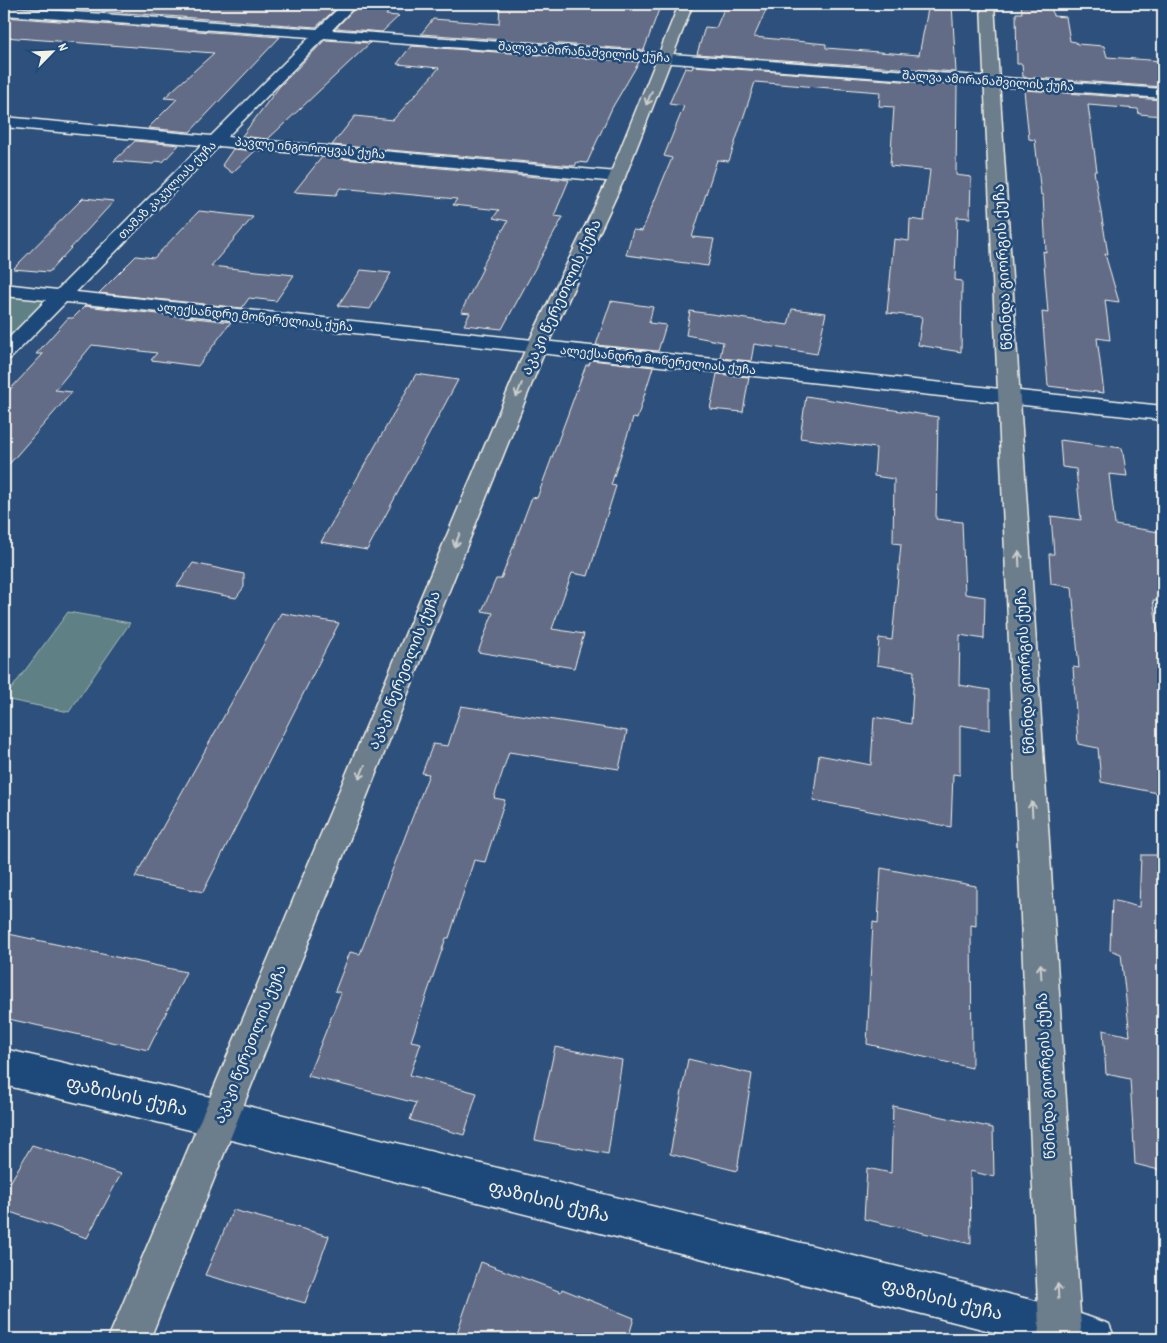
<svg xmlns="http://www.w3.org/2000/svg" width="1167" height="1343" font-family="Dekko,'Noto Sans Georgian',sans-serif">
	<style>
		.green { fill: #5f8185; stroke: #aab9b6 }
		.building { fill: #646c86; stroke: #f4f1e8 }
		.lines { fill: none; stroke-linecap: round; stroke-linejoin: round }
		.minor-casing { stroke: #f4f1e8; stroke-width: 3 }
		.major-casing { stroke: #f4f1e8; stroke-width: 3 }
		.minor { fill: #1f4a7a; fill-rule: evenodd }
		.major { fill: #6c7d8b; fill-rule: evenodd }
		.oneway { stroke: #cbcecc }
		.labels { text-anchor: middle; stroke-width: 5; stroke-linejoin: round; paint-order: stroke }
		.far-street-label { font-size: 12px; fill: #f4f1e8; stroke: #1f4a7a }
		.street-label { font-size: 15px; fill: #f4f1e8; stroke: #1f4a7a }
		.near-street-label { font-size: 18px; fill: #f4f1e8; stroke: #1f4a7a }
	</style>
	<rect width="100%" height="100%" fill="#2d517c"/>
	<filter id="ink" filterUnits="userSpaceOnUse"><feTurbulence type="fractalNoise" baseFrequency=".02" numOctaves="2"/><feDisplacementMap in="SourceGraphic" scale="10" xChannelSelector="R" yChannelSelector="G"/><feConvolveMatrix kernelMatrix="1 2 1 2 8 2 1 2 1" color-interpolation-filters="sRGB"/></filter>
	<g filter="url(#ink)">
		<g class="green">
			<polygon points="4,290 61,296 4,354"/>
			<polygon points="68,612 130,623 69,712 4,699"/>
		</g>
		<g class="building">
			<polygon points="4,4 229,4 283,8 288,4 341,4 316,27"/>
			<polygon points="359,4 394,4 386,15 399,16 382,32 336,28"/>
			<polygon points="500,4 661,4 644,50 421,34 433,19 499,24"/>
			<polygon points="726,4 767,8 754,37 826,44 826,48 919,55 929,4 952,4 956,72 697,54 705,27 716,28"/>
			<polygon points="1021,4 1051,4 1053,16 1066,17 1070,41 1076,42 1077,44 1104,46 1107,57 1163,61 1163,87 1023,77 1022,64 1017,64 1016,13 1022,13"/>
			<polygon points="4,17 280,37 190,132 148,128 177,99 164,98 214,53 4,37"/>
			<polygon points="325,40 370,43 268,139 242,136 279,87"/>
			<polygon points="411,46 639,62 612,108 587,163 577,162 575,166 332,145 355,116 393,120 439,68 397,64"/>
			<polygon points="693,66 957,85 956,175 971,177 970,218 957,217 955,280 962,281 961,352 918,345 922,317 887,313 894,239 909,241 910,219 924,221 930,170 890,166 894,107 879,106 880,92 755,82 729,161 717,160 692,237 714,239 708,266 626,255 633,230 642,231 672,158 664,156 684,106 669,104 685,68 692,69"/>
			<polygon points="1024,90 1163,100 1163,116 1139,114 1138,109 1088,105 1097,171 1094,171 1108,254 1105,254 1119,302 1105,300 1110,340 1097,338 1104,393 1048,386 1042,312 1048,313 1043,251 1046,252 1043,195 1041,195 1035,140 1029,139"/>
			<polygon points="135,141 179,145 163,162 156,161 153,164 114,161"/>
			<polygon points="233,149 255,151 232,173 222,165"/>
			<polygon points="322,157 569,180 554,216 563,217 502,329 464,325 470,313 461,312 483,268 481,268 508,221 493,218 499,210 453,205 457,199 340,188 336,195 294,192"/>
			<polygon points="83,198 114,201 49,272 13,269"/>
			<polygon points="199,211 253,217 211,266 294,275 276,301 249,298 242,308 99,293 136,256 154,258"/>
			<polygon points="361,270 391,273 370,309 338,306"/>
			<polygon points="611,301 653,307 649,323 666,325 658,351 596,345"/>
			<polygon points="85,306 231,322 198,366 151,360 157,353 92,345 55,390 72,392 4,470 4,396 43,354 36,354 68,318 73,318"/>
			<polygon points="792,309 826,313 817,354 754,344 751,361 720,358 723,342 686,335 690,311 788,325"/>
			<polygon points="591,360 653,367 637,419 633,418 611,485 616,486 588,576 572,573 552,629 584,634 574,668 478,652 493,613 482,611 496,579 501,579 532,497 537,498 586,365 589,365"/>
			<polygon points="416,374 458,380 367,550 321,542"/>
			<polygon points="717,374 749,377 743,412 710,409"/>
			<polygon points="806,396 938,417 936,519 962,522 965,594 985,597 984,639 960,635 959,685 990,690 990,730 960,725 960,775 953,774 951,827 813,800 819,755 871,765 874,717 911,724 914,671 877,665 879,638 892,640 901,544 893,543 894,479 874,476 876,448 800,438"/>
			<polygon points="1060,440 1122,448 1127,476 1109,474 1115,525 1159,532 1163,561 1163,601 1153,600 1163,661 1163,794 1101,782 1098,748 1078,744 1073,667 1079,668 1072,587 1051,584 1049,554 1054,554 1051,516 1081,520 1076,469 1062,467"/>
			<polygon points="193,563 244,574 244,587 236,598 177,586"/>
			<polygon points="281,613 339,623 203,892 135,877"/>
			<polygon points="461,706 627,731 619,769 509,752 494,798 505,800 485,862 474,860 449,938 446,938 411,1041 421,1043 410,1075 477,1093 464,1135 410,1120 416,1103 308,1076 341,993 335,991 350,952 360,954 429,774 422,773 433,744 448,746"/>
			<polygon points="1141,855 1163,855 1163,1171 1135,1164 1130,1079 1106,1074 1103,1030 1130,1036 1121,954 1110,950 1112,900 1139,907"/>
			<polygon points="881,868 976,886 976,926 971,925 972,1068 867,1044 873,922 878,923"/>
			<polygon points="4,933 186,972 148,1050 4,1018"/>
			<polygon points="555,1047 622,1060 608,1154 535,1140"/>
			<polygon points="688,1059 752,1074 737,1171 670,1154"/>
			<polygon points="893,1106 993,1128 994,1177 970,1171 971,1244 864,1219 867,1168 891,1173"/>
			<polygon points="32,1145 121,1174 87,1238 4,1210 4,1193"/>
			<polygon points="233,1210 329,1236 305,1303 205,1275"/>
			<polygon points="481,1262 561,1292 562,1289 634,1318 628,1339 455,1339"/>
		</g>
		<g class="lines">
			<defs>
				<g id="minor">
					<polygon points="343,4 357,4 332,30 1163,89 1163,98 324,38 227,137 617,172 623,173 625,177 623,181 617,182 219,146 76,292 1163,406 1163,420 66,302 11,358 4,360 4,343 46,300 4,296 4,284 57,290 202,145 4,127 4,117 211,136 310,37 4,15 4,7 317,29"/>
					<polygon points="4,1049 219,1099 1060,1307 1109,1324 1115,1339 1022,1339 219,1137 4,1085"/>
				</g>
				<g id="major">
					<polygon points="679,4 693,4 625,177 546,348 150,1339 108,1339 526,348 609,177"/>
					<polygon points="981,4 994,4 1081,1328 1079,1339 1037,1339 1039,1328"/>
				</g>
			</defs>
			<use href="#minor" class="minor-casing"/>
			<use href="#major" class="major-casing"/>
			<use href="#minor" class="minor"/>
			<use href="#major" class="major"/>
		</g>
		<defs><path id="oneway-shaft" d="M-6 0H5M1.5-3L5.5 0L1.5 3" fill="none" stroke-width="1.6" stroke-linecap="round" stroke-linejoin="round" transform="scale(1.25)"/></defs>
		<g class="oneway">
			<use href="#oneway-shaft" transform="translate(649 98) rotate(112)"/>
			<use href="#oneway-shaft" transform="translate(519 390) rotate(112)"/>
			<use href="#oneway-shaft" transform="translate(457 540) rotate(112)"/>
			<use href="#oneway-shaft" transform="translate(1019 559) rotate(-93)"/>
			<use href="#oneway-shaft" transform="translate(362 772) rotate(112)"/>
			<use href="#oneway-shaft" transform="translate(1032 809) rotate(-93)"/>
			<use href="#oneway-shaft" transform="translate(1041 971) rotate(-93)"/>
			<use href="#oneway-shaft" transform="translate(1058 1291) rotate(-93)"/>
		</g>
	</g>
	<g class="labels">
		<g class="far-street-label">
			<text transform="translate(584 52) rotate(4)" y="4">შალვა ამირანაშვილის ქუჩა</text>
			<text transform="translate(988 81) rotate(4)" y="4">შალვა ამირანაშვილის ქუჩა</text>
			<text transform="translate(310 148) rotate(5)" y="4">პავლე ინგოროყვას ქუჩა</text>
			<text transform="translate(167 190) rotate(-45)" y="4">თამაზ კაკულიას ქუჩა</text>
			<text transform="translate(255 317) rotate(6)" y="4">ალექსანდრე მოწერელიას ქუჩა</text>
			<text transform="translate(658 360) rotate(6)" y="4">ალექსანდრე მოწერელიას ქუჩა</text>
		</g>
		<g class="street-label">
			<text transform="translate(1003 267) rotate(-93)" y="5">წმინდა გიორგის ქუჩა</text>
			<text transform="translate(561 297) rotate(-65)" y="5">აკაკი წერეთლის ქუჩა</text>
			<text transform="translate(404 670) rotate(-68)" y="5">აკაკი წერეთლის ქუჩა</text>
			<text transform="translate(1025 671) rotate(-93)" y="5">წმინდა გიორგის ქუჩა</text>
			<text transform="translate(250 1044) rotate(-68)" y="5">აკაკი წერეთლის ქუჩა</text>
			<text transform="translate(1046 1076) rotate(-93)" y="5">წმინდა გიორგის ქუჩა</text>
		</g>
		<g class="near-street-label">
			<text transform="translate(127 1096) rotate(13)" y="6">ფაზისის ქუჩა</text>
			<text transform="translate(549 1201) rotate(14)" y="6">ფაზისის ქუჩა</text>
			<text transform="translate(942 1299) rotate(14)" y="6">ფაზისის ქუჩა</text>
		</g>
	</g>
	<rect width="1167" height="1343" fill="none" stroke="#1f4a7a" stroke-width="20"/>
	<rect x="10" y="10" width="1147" height="1323" fill="none" stroke="#f4f1e8" stroke-width="2" filter="url(#ink)"/>
	<g transform="translate(52 52) rotate(66)" stroke="#1f4a7a" stroke-width="4" paint-order="stroke">
	<path d="M0-4L9 19L0 12L-9 19Z" fill="#f4f1e8"/>
	<text y="-8" font-size="14" font-weight="bold" text-anchor="middle" fill="#f4f1e8">N</text>
	</g>
</svg>
